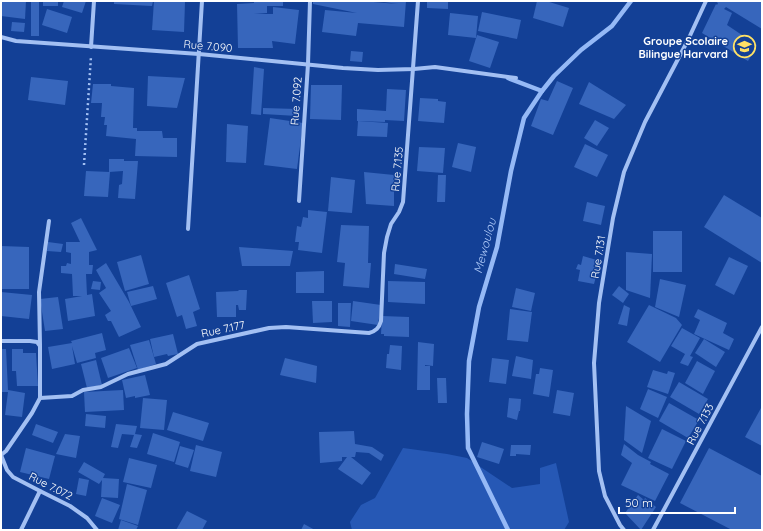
<svg xmlns="http://www.w3.org/2000/svg" width="763" height="531" font-family="Quicksand,sans-serif">
	<style>
		.green { fill: #2658b5 }
		.lines { fill: none; stroke-linecap: round; stroke-linejoin: round }
		.stream { stroke: #95b9f6; stroke-width: 4.5 }
		.building { fill: #3766bc }
		.path { stroke: #a3c0f3; stroke-width: 2.5; stroke-dasharray: 2 3; stroke-linecap: butt }
		.street { stroke: #a3c0f3; stroke-width: 4 }
		.labels { text-anchor: middle; stroke-width: 3; stroke-linejoin: round; paint-order: stroke }
		.poi-label { font-size: 11px; font-weight: bold; fill: #fff; stroke: #134096; text-anchor: end }
		.street-label { font-size: 11px; fill: #fff; stroke: #134096 }
		.water-label { font-size: 12px; font-style: italic; fill: #afcaf9; stroke: #134096 }
	</style>
	<rect width="100%" height="100%" fill="#134096"/>
	<polygon class="green" points="403,448 447,454 467,458 512,488 540,484 540,468 556,463 569,522 564,530 352,530 350,522 361,505 375,498"/>
	<g class="lines">
		<g class="stream">
			<polyline points="508,78 542,91"/>
			<polyline points="508,530 468,448 467,414 469,361 479,307 497,247 511,171 524,118 542,91 554,76 581,50 612,26 631,1"/>
		</g>
	</g>
	<g class="building">
		<polygon points="1,1 26,1 25,19 1,16"/>
		<rect x="31" y="1" width="8" height="35"/>
		<rect x="43" y="1" width="15" height="5"/>
		<polygon points="64,1 86,1 82,13 62,7"/>
		<polygon points="114,1 153,1 152,6 114,4"/>
		<polygon points="154,1 185,2 184,32 152,30"/>
		<polygon points="254,1 283,1 283,6 267,6 267,13 254,14 273,14 273,7 299,10 295,44 272,41 273,48 238,48 237,4 254,3"/>
		<polygon points="313,1 361,1 398,4 384,2 384,1 406,1 404,27 358,23 356,36 322,32 325,10 357,13 313,4"/>
		<polygon points="427,1 448,1 448,9 427,8"/>
		<polygon points="537,1 546,1 569,8 563,27 533,18"/>
		<polygon points="715,1 762,1 762,29 726,7 724,9 732,13 727,25 757,45 748,61 702,33 716,4 717,5 718,3"/>
		<polygon points="47,9 72,17 67,33 42,25"/>
		<polygon points="482,12 521,20 517,39 478,31"/>
		<polygon points="450,13 478,16 476,38 448,35"/>
		<polygon points="12,22 25,23 24,32 11,31"/>
		<polygon points="477,35 499,42 490,68 469,61"/>
		<polygon points="351,51 363,52 362,62 350,61"/>
		<polygon points="254,67 264,69 261,115 251,114"/>
		<polygon points="148,76 185,78 177,108 147,106"/>
		<polygon points="31,77 68,81 65,105 28,100"/>
		<polygon points="557,81 573,88 553,135 531,126 541,99 548,101"/>
		<polygon points="589,82 626,105 614,119 579,104"/>
		<polygon points="93,84 111,84 111,86 134,88 133,128 137,128 137,131 162,131 163,138 177,138 177,157 135,156 136,139 106,136 107,125 104,125 105,117 101,117 102,103 91,103"/>
		<polygon points="311,85 342,85 341,120 310,119"/>
		<polygon points="387,89 406,90 404,121 385,120 385,122 357,121 357,109 386,111"/>
		<polygon points="420,98 438,99 438,101 446,102 444,123 418,121"/>
		<polygon points="263,108 297,109 297,116 263,114"/>
		<polygon points="270,118 303,123 297,169 264,165"/>
		<polygon points="595,120 609,128 597,146 584,138"/>
		<polygon points="358,121 388,123 387,137 357,136"/>
		<polygon points="227,124 248,126 246,163 226,162"/>
		<polygon points="458,143 476,147 471,172 452,167"/>
		<polygon points="585,144 608,155 597,177 574,167"/>
		<polygon points="419,147 445,148 443,173 417,171"/>
		<polygon points="109,159 124,159 124,161 138,161 135,199 118,198 119,185 122,184 123,171 109,172"/>
		<polygon points="86,171 110,172 108,197 84,196"/>
		<polygon points="364,172 394,175 394,206 366,204"/>
		<polygon points="438,175 446,175 445,202 437,202"/>
		<polygon points="331,177 355,180 352,213 328,211"/>
		<polygon points="724,195 762,218 762,263 704,227"/>
		<polygon points="587,202 605,206 601,225 583,221"/>
		<polygon points="308,210 327,212 322,253 298,250 299,242 295,242 297,226 301,227 303,217 308,218"/>
		<polygon points="81,218 97,250 89,252 89,265 93,265 92,274 86,274 87,295 92,294 95,316 68,321 65,299 82,296 73,296 72,274 61,273 61,266 66,266 67,263 71,264 71,253 66,252 66,242 80,242 71,223"/>
		<polygon points="341,225 369,226 368,263 371,263 369,288 343,286 345,263 337,262"/>
		<rect x="653" y="231" width="29" height="41"/>
		<polygon points="48,242 63,244 61,252 47,251"/>
		<polygon points="1,246 29,247 29,289 1,289"/>
		<polygon points="239,247 293,251 290,266 242,266"/>
		<polygon points="626,252 652,254 650,298 626,290"/>
		<polygon points="141,255 149,284 125,291 117,262"/>
		<polygon points="583,256 600,261 594,284 578,281 580,270 576,269 578,264 581,265"/>
		<polygon points="729,257 748,266 734,295 715,285"/>
		<polygon points="106,263 129,302 141,327 119,337 111,321 108,321 105,315 111,311 99,293 106,288 96,270"/>
		<polygon points="395,264 427,269 425,279 394,274"/>
		<polygon points="324,271 324,293 296,293 296,272"/>
		<polygon points="189,275 200,309 193,312 197,326 186,329 182,315 177,317 166,283"/>
		<polygon points="660,279 686,285 679,317 655,307"/>
		<polygon points="93,281 101,282 100,290 91,289"/>
		<polygon points="388,281 425,282 425,304 388,302"/>
		<polygon points="153,286 157,299 131,306 127,292"/>
		<polygon points="619,286 629,294 623,303 612,295"/>
		<polygon points="516,288 535,293 531,311 512,307"/>
		<polygon points="239,290 247,290 246,310 239,310 238,305 236,305 236,317 217,317 216,292 238,291"/>
		<polygon points="1,292 32,295 29,319 1,316"/>
		<polygon points="58,297 63,329 45,331 40,299"/>
		<polygon points="312,301 332,301 332,322 313,323"/>
		<polygon points="353,301 381,305 378,325 351,321"/>
		<polygon points="338,303 351,303 350,327 338,326"/>
		<polygon points="624,305 630,308 627,326 618,324"/>
		<polygon points="649,305 676,318 682,325 660,362 627,342"/>
		<polygon points="510,309 532,312 528,342 507,340"/>
		<polygon points="698,309 727,323 723,333 734,339 729,350 694,334 700,320 694,317"/>
		<polygon points="382,316 409,317 409,337 384,336 384,334 381,334"/>
		<polygon points="682,328 700,338 690,356 693,357 688,366 680,363 685,354 671,346"/>
		<polygon points="102,333 106,350 95,353 96,358 77,363 72,346 75,364 52,369 48,347 72,343 71,341"/>
		<polygon points="173,334 178,354 168,356 167,354 154,357 150,339"/>
		<polygon points="704,339 725,352 716,367 695,353"/>
		<polygon points="149,340 156,364 138,370 130,345"/>
		<polygon points="418,342 434,344 433,366 425,365 425,366 430,366 430,390 417,390"/>
		<polygon points="390,345 402,346 401,370 386,368 387,354 389,354"/>
		<polygon points="129,348 137,368 108,378 101,358"/>
		<polygon points="1,349 6,349 8,390 25,393 22,417 5,415 8,392 1,392"/>
		<polygon points="12,349 23,349 23,353 36,353 38,386 17,386 16,371 12,371"/>
		<polygon points="516,356 533,360 531,379 512,376"/>
		<polygon points="285,358 317,366 316,383 280,375"/>
		<polygon points="492,358 509,360 506,384 489,382"/>
		<polygon points="96,360 102,385 87,388 81,364"/>
		<polygon points="697,361 715,371 703,394 685,383"/>
		<polygon points="540,368 553,370 549,397 533,394 536,374 539,374"/>
		<polygon points="653,370 667,374 668,371 675,373 668,394 647,387"/>
		<polygon points="145,375 150,395 135,398 135,396 126,398 122,380"/>
		<polygon points="437,378 446,378 447,403 438,403"/>
		<polygon points="679,382 708,399 699,414 670,397"/>
		<polygon points="648,389 667,397 658,418 640,409"/>
		<polygon points="123,390 124,410 85,412 84,392"/>
		<polygon points="557,390 574,393 570,416 553,413"/>
		<polygon points="143,398 167,400 164,430 140,428"/>
		<polygon points="509,398 521,399 520,411 519,411 517,420 507,417"/>
		<polygon points="669,403 699,420 688,438 659,421"/>
		<polygon points="626,406 651,421 642,453 624,440"/>
		<polygon points="761,408 762,409 762,446 745,437"/>
		<polygon points="173,412 209,423 203,441 167,430"/>
		<polygon points="86,414 106,416 105,428 85,426"/>
		<polygon points="36,424 58,432 53,443 32,435"/>
		<polygon points="116,424 137,426 135,434 142,435 137,448 130,447 134,435 122,434 118,448 111,447"/>
		<polygon points="662,429 686,441 672,469 648,458"/>
		<polygon points="354,431 355,444 372,447 384,455 381,461 369,453 356,452 355,457 351,457 371,473 362,485 338,469 347,457 342,457 342,461 320,463 319,432"/>
		<polygon points="153,433 180,442 174,462 147,454"/>
		<polygon points="65,434 80,436 76,458 56,454"/>
		<polygon points="482,442 504,449 499,464 477,457"/>
		<polygon points="624,444 638,455 651,462 650,464 669,474 655,501 621,485 632,463 621,455"/>
		<polygon points="196,445 222,452 216,477 190,471"/>
		<polygon points="511,445 531,445 530,455 516,454 516,456 510,456"/>
		<polygon points="180,446 194,450 188,468 175,464"/>
		<polygon points="26,448 55,456 49,479 20,472"/>
		<polygon points="709,448 762,476 762,530 732,530 680,503"/>
		<polygon points="129,458 157,465 151,488 123,482"/>
		<polygon points="84,462 105,474 103,478 119,479 118,498 101,497 102,480 99,484 78,472"/>
		<polygon points="79,478 89,480 86,496 76,494"/>
		<polygon points="127,484 147,490 138,525 119,519"/>
		<polygon points="638,495 644,500 645,498 656,507 641,530 625,513"/>
		<polygon points="102,498 120,505 112,523 95,516"/>
		<polygon points="187,511 207,521 202,530 176,530"/>
		<polygon points="121,520 138,526 136,530 118,530"/>
		<polygon points="304,524 315,530 301,530"/>
	</g>
	<g class="lines">
		<polyline class="path" points="84,165 91,56"/>
		<g class="street">
			<polyline points="1,37 16,41 199,54 343,68 378,70 414,69 435,67 516,78"/>
			<polyline points="91,47 94,1"/>
			<polyline points="299,201 308,64 310,1"/>
			<polyline points="188,229 202,1"/>
			<polyline points="1,341 30,341 37,342 40,346 40,398 32,413 6,451 1,455"/>
			<polyline points="40,345 39,292 49,221"/>
			<path d="M40,398L72,396L83,390L101,387L128,374L166,364L197,344L269,328L286,327L369,333C376,331 379,328 381,321L384,253L387,237L391,224L399,212L403,202L418,1"/>
			<polyline points="1,455 7,470 13,477 40,491 70,506 87,518 97,530"/>
			<polyline points="21,530 40,491"/>
			<polyline points="624,530 620,525 605,496 599,471 594,363 599,303 613,218 624,172 645,122 688,40 706,1"/>
			<polyline points="653,530 762,327"/>
		</g>
	</g>
	<defs>
		<symbol id="school-ring" viewBox="-11 -11 22 22"><circle r="9.5" fill="#134096" stroke="#ffe165" stroke-width="1.5"/><path d="M0-5L7-2L0 1L-7-2ZM-4 1L0 2.5L4 1V4Q0 6-4 4Z" fill="#ffe165"/></symbol>
	</defs>
	<g fill-rule="evenodd">
		<use href="#school-ring" x="732" y="34" width="25" height="25"/>
	</g>
	<g class="labels">
		<g class="poi-label">
			<text x="728" y="45">Groupe Scolaire<tspan x="728" dy="13">Bilingue Harvard</tspan></text>
		</g>
		<g class="street-label">
			<text transform="translate(208 46) rotate(5)" y="4">Rue 7.090</text>
			<text transform="translate(296 101) rotate(-86)" y="4">Rue 7.092</text>
			<text transform="translate(397 169) rotate(-85)" y="4">Rue 7.135</text>
			<text transform="translate(598 257) rotate(-81)" y="4">Rue 7.131</text>
			<text transform="translate(223 329) rotate(-12)" y="4">Rue 7.177</text>
			<text transform="translate(700 424) rotate(-62)" y="4">Rue 7.133</text>
			<text transform="translate(51 486) rotate(27)" y="4">Rue 7.072</text>
		</g>
		<g class="water-label">
			<text transform="translate(485 246) rotate(-75)" y="4">Mewoulou</text>
		</g>
	</g>
	<rect width="763" height="531" fill="none" stroke="#ffffff" stroke-width="4"/>
	<path d="M619 507v6h116v-6" fill="none" stroke="#ffffff" stroke-width="2"/>
	<text x="625" y="507" font-size="12" fill="#ffffff" stroke="#134096" stroke-width="3" paint-order="stroke">50 m</text>
</svg>
